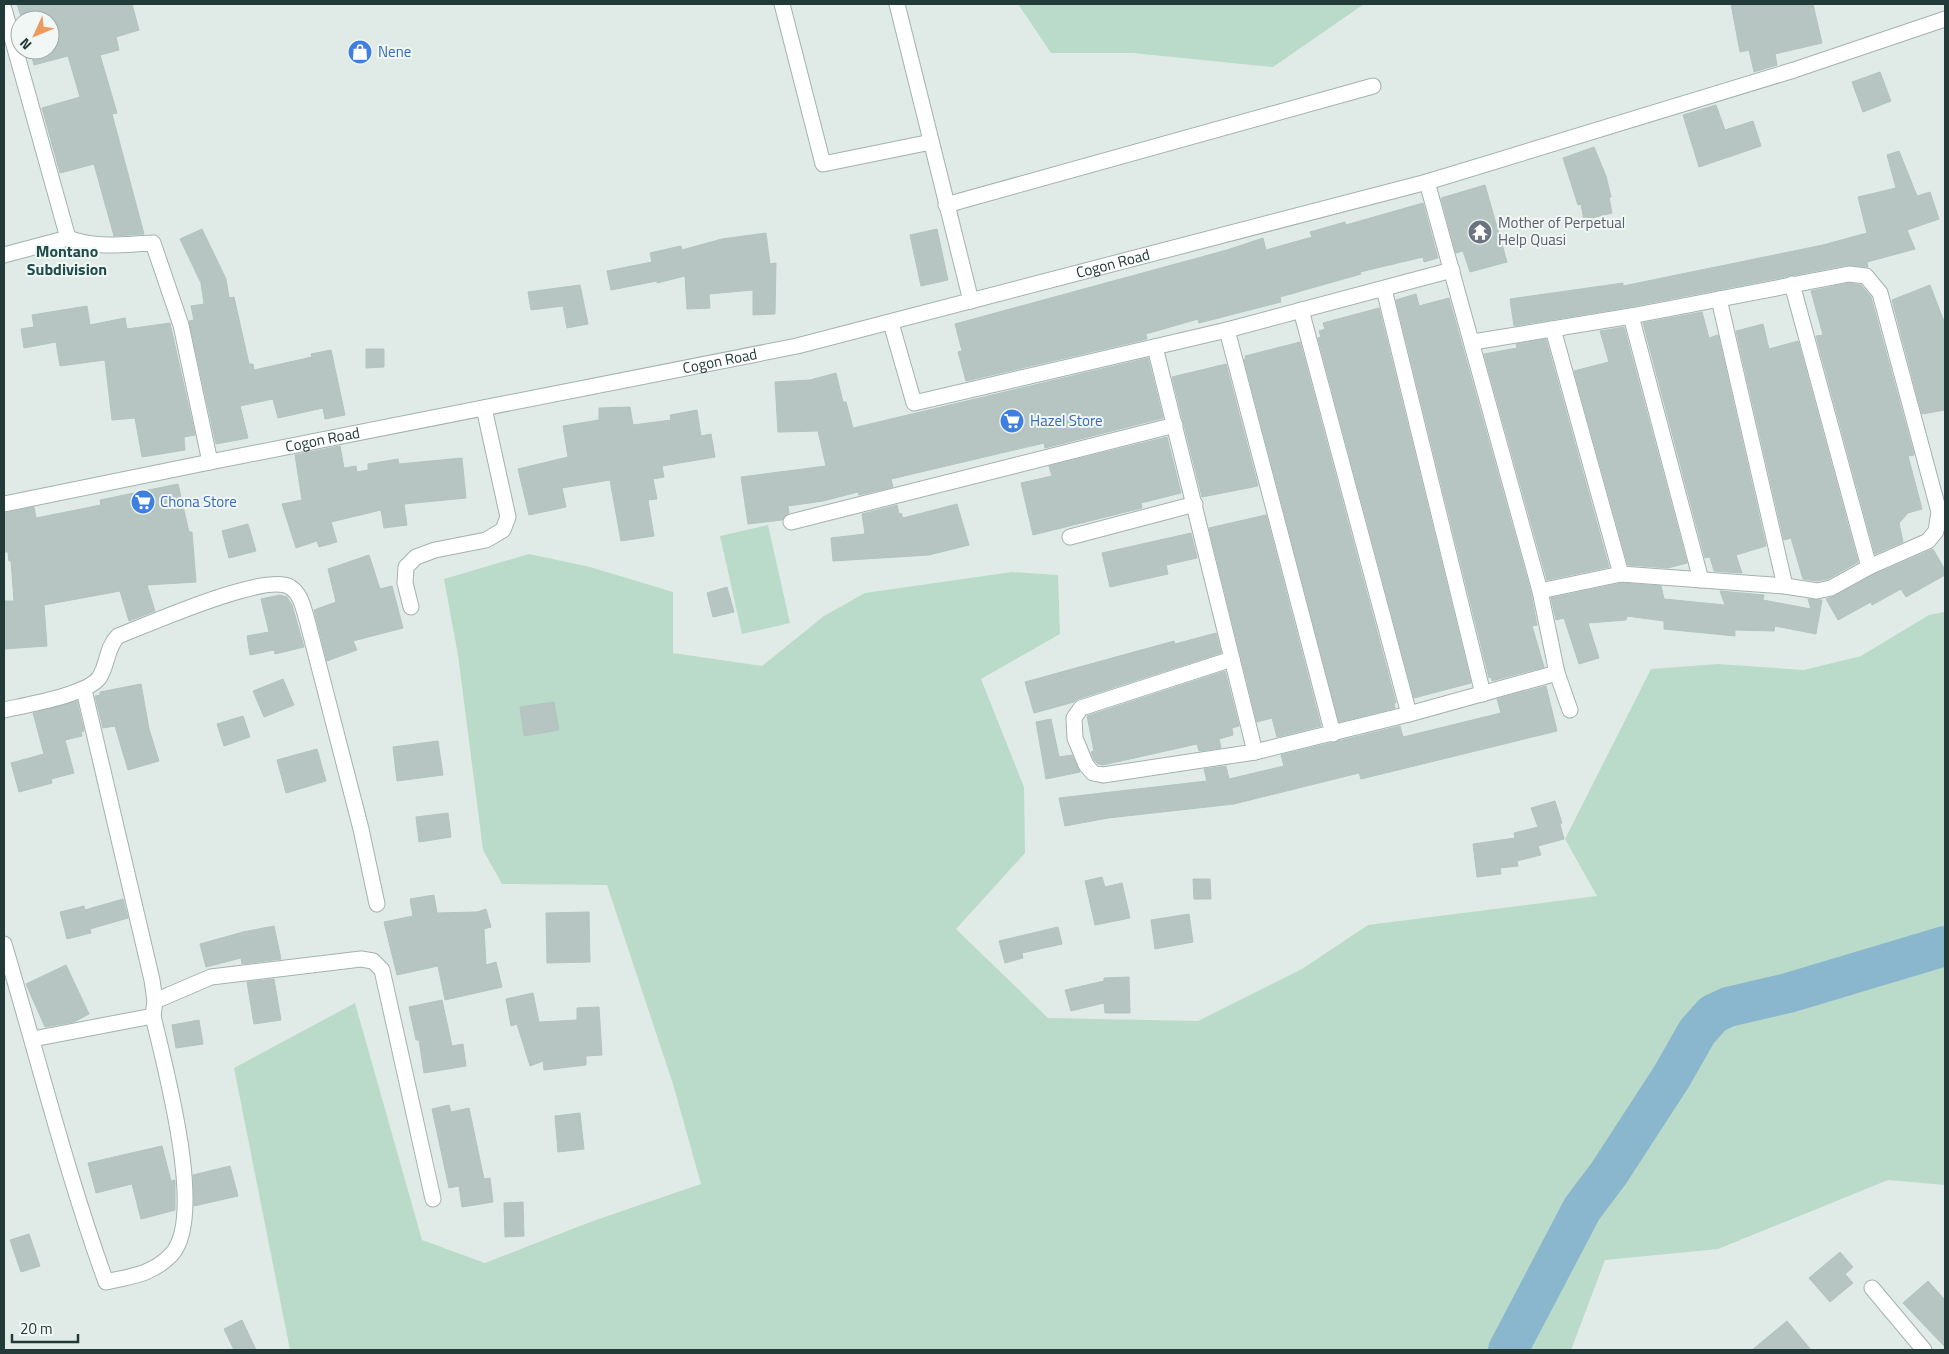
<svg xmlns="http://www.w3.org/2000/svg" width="1949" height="1354" font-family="'Titillium Web',sans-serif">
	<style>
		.green { fill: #badbc9 }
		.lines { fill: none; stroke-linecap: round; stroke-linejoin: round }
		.river { stroke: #8ab7ce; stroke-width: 40 }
		.building { fill: #b6c5c2; stroke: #b3c4c0 }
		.minor-casing { stroke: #a3b2b0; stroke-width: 17 }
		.minor { stroke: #fff; stroke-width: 15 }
		.labels { text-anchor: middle; stroke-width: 4; stroke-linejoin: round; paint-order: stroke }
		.shop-label { font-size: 15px; fill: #366cbe; stroke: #f1f7f5; text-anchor: start }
		.worship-label { font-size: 15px; fill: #5b616d; stroke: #f1f7f5; text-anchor: start }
		.street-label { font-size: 15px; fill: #223a38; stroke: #f1f7f5 }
		.neighbourhood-label { font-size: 16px; font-weight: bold; fill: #1e4c49; stroke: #f1f7f5 }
	</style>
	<rect width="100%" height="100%" fill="#e0ebe8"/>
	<g class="green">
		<polygon points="1018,4 1364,4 1273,67 1133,53 1051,53"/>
		<polygon points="768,525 790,623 742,634 720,536"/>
		<polygon points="529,554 590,567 673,592 673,653 762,666 824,616 865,593 1012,572 1058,575 1060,634 981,679 1024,787 1025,853 956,929 1048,1018 1198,1021 1302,969 1368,925 1597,896 1565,839 1651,669 1718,664 1804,670 1861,656 1929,615 1945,612 1945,1185 1888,1180 1718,1249 1605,1260 1571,1350 290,1350 234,1068 355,1003 422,1240 485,1263 593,1221 701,1184 673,1084 607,885 502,884 483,850 458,655 444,579"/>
	</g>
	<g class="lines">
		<polyline class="river" points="1508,1350 1582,1209 1609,1173 1672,1076 1697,1032 1713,1014 1728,1007 1788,993 1945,946"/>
	</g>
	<g class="building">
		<polygon points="17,4 132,4 139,30 116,37 119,50 100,55 117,113 112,114 144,234 114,236 94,164 60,173 42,108 80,97 68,56 34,65 30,50 50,50 50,20 22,20"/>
		<polygon points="1731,4 1813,4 1822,43 1775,54 1777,65 1754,72 1749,50 1740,52"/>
		<polygon points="1880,72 1891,101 1863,112 1852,82"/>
		<polygon points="1716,105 1725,130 1753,121 1761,146 1699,167 1683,115"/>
		<polygon points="1594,147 1606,176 1611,197 1609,197 1612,213 1584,220 1581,204 1578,205 1563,158"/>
		<polygon points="1899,151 1917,196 1930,192 1939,219 1907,230 1915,249 1867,262 1868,267 1847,265 1629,307 1514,326 1510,299 1623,283 1623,286 1823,245 1867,233 1858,197 1896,188 1887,155"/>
		<polygon points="1485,185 1507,262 1470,272 1463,251 1456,253 1441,198"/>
		<polygon points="1423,203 1438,258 1424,262 1423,257 1360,272 1361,274 1280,297 1281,302 1199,323 1198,319 1146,334 1147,339 966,381 958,352 962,351 955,324 1227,250 1263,238 1266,250 1312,237 1310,232 1345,222 1346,225"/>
		<polygon points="202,229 226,279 229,298 234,297 249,364 253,364 254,370 312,357 311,354 331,350 345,415 325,419 323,408 278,418 273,399 240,406 248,438 216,444 189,321 194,320 191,306 204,304 201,283 180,239"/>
		<polygon points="937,229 948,280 921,286 910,235"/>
		<polygon points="766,233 770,264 776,263 775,314 753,315 753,290 709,294 710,308 687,309 685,276 657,283 657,281 611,290 607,271 652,262 650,253 681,246 682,250 722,239"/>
		<polygon points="1849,283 1861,285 1871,297 1914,455 1908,456 1922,509 1908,513 1899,523 1903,542 1875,554 1816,336 1823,335 1811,291"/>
		<polygon points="580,285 588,324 567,328 563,306 531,310 528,292"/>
		<polygon points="1930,285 1945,324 1945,410 1922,414 1892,300"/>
		<polygon points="1416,294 1419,306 1449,298 1531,593 1537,625 1532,626 1544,667 1492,681 1491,677 1489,678 1396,300"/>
		<polygon points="87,306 90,325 125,318 127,329 170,323 195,435 184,437 185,450 142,457 135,418 112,420 105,360 60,366 56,342 24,348 21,329 34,327 32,315"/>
		<polygon points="1379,308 1471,683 1414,698 1318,338 1321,337 1319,331 1325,329 1323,323"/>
		<polygon points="1702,312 1709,338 1718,335 1766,546 1736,555 1742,573 1714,571 1710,557 1705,558 1643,323"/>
		<polygon points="1763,324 1769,349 1798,341 1858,562 1828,579 1817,581 1803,579 1791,538 1784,540 1736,331"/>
		<polygon points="1624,327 1687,563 1668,568 1628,565 1574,371 1609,362 1600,331"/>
		<polygon points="1546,339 1609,567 1547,580 1484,354 1517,348 1516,344"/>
		<polygon points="1300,342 1396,703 1394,703 1395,708 1339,722 1244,359 1246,359 1245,356"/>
		<polygon points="366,349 384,349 384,367 366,368"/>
		<polygon points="1148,358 1163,418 1045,448 1044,443 891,479 893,487 859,495 858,492 823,501 788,506 789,513 782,520 748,524 741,477 826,466 818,431 778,432 775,382 810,380 836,373 843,402 846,402 853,428"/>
		<polygon points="1226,364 1258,486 1202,497 1172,377"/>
		<polygon points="630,407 633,425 671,420 670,415 697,410 701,436 711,434 715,457 662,466 664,477 653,479 657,499 648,500 654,536 621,541 610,480 562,488 566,507 529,515 518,469 568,457 563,426 599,420 599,408"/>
		<polygon points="1167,437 1181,493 1141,503 1142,508 1033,535 1021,483 1052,476 1049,466"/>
		<polygon points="340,446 344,468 356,466 357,472 368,470 368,464 398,459 399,464 462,458 466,498 404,504 407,525 384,528 381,510 331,522 337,542 319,547 317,541 296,548 282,504 302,500 295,455"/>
		<polygon points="178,484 189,532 192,532 196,582 147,585 155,611 129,621 120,591 44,605 47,646 4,649 4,601 14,601 11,561 9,561 8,552 4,552 4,513 34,507 36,518 101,505 100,500"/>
		<polygon points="957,504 969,545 929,555 833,561 831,538 865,534 862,514 897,505 899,514 901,513 903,518"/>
		<polygon points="1266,515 1321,726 1277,737 1272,718 1257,722 1209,528"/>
		<polygon points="248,524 256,551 229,558 222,531"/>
		<polygon points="1191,533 1197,558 1166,565 1168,574 1110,587 1102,553"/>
		<polygon points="1933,549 1945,570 1945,575 1906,597 1901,589 1872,605 1871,602 1838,620 1826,599 1835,596 1873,575"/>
		<polygon points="369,555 380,589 392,586 403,628 353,641 357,650 327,661 314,610 336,602 328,569"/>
		<polygon points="1622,583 1661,586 1664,599 1725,605 1720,591 1764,595 1763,600 1811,609 1808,599 1822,600 1816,634 1775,626 1774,631 1735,630 1735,636 1664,629 1664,621 1627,616 1626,620 1588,623 1599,658 1579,664 1564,618 1556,620 1551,598"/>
		<polygon points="727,587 734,612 713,617 707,593"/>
		<polygon points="280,595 287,597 292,605 304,647 275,654 274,650 250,655 247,636 269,632 261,599"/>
		<polygon points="1216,633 1221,653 1078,699 1074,702 1034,713 1025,682 1174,641 1175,644"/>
		<polygon points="1225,671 1239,726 1232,728 1233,735 1219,739 1221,748 1199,751 1197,744 1103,765 1098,764 1094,760 1091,752 1094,751 1087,716"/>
		<polygon points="283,679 294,705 264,717 253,691"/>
		<polygon points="141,684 149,729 159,761 128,770 115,726 103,728 95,696 100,695 100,692"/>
		<polygon points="1546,686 1557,731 1361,779 1359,773 1234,804 1108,818 1065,826 1059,798 1207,781 1204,769 1226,766 1229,779 1284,766 1281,755 1400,726 1403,737 1501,713 1497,699"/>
		<polygon points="77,701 84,731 81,732 82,736 65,740 74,773 51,779 52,783 19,792 11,763 44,754 33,713"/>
		<polygon points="554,702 559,730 524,736 520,707"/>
		<polygon points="243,716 250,737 224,746 217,724"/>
		<polygon points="1051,719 1059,757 1072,755 1080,772 1046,779 1036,722"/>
		<polygon points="438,741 443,775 397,781 393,747"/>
		<polygon points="317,749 326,781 286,793 277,760"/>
		<polygon points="1555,801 1562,823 1560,824 1564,839 1538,846 1541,855 1517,861 1518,866 1500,868 1501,874 1477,877 1473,844 1515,838 1514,833 1538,827 1531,808"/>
		<polygon points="448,813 451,837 419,842 416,817"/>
		<polygon points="1102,877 1105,887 1122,883 1130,918 1095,925 1085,881"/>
		<polygon points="1193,879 1210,879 1211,899 1194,899"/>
		<polygon points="434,895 437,913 477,912 486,909 491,927 484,929 486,965 496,962 502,987 445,1000 438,966 397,975 384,922 413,916 410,899"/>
		<polygon points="123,899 128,918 90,929 91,933 67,939 60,912 84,906 85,910"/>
		<polygon points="589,912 590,962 547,963 546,913"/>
		<polygon points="1189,914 1193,942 1155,949 1151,920"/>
		<polygon points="274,926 281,959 242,964 241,958 206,967 200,944 243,932"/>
		<polygon points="1058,927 1062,944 1022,953 1023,958 1005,963 999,941"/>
		<polygon points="66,965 89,1014 74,1022 45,1027 26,984"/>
		<polygon points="1129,977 1130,1013 1105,1013 1104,1003 1071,1011 1065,990 1104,981 1104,978"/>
		<polygon points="274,979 281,1020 254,1024 247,982"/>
		<polygon points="533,993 539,1022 577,1020 577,1008 599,1007 602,1055 586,1056 586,1065 544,1070 543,1061 530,1066 517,1024 511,1026 506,999"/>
		<polygon points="442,1000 452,1046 463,1044 466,1066 424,1073 419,1040 416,1040 409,1007"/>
		<polygon points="199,1020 203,1044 176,1048 172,1025"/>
		<polygon points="449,1105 451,1112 469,1108 484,1179 490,1178 493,1202 462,1207 459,1186 449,1188 432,1109"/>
		<polygon points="580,1113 584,1149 558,1152 555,1116"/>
		<polygon points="162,1146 171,1181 175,1180 175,1210 141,1219 132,1184 96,1193 88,1163"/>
		<polygon points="230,1166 238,1196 194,1206 193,1175"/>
		<polygon points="523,1202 524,1236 505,1237 504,1203"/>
		<polygon points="29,1234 40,1266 21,1272 10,1240"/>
		<polygon points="1840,1252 1853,1267 1845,1274 1853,1283 1830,1302 1809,1278"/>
		<polygon points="1928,1281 1945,1300 1945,1347 1903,1303"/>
		<polygon points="242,1320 256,1350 234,1350 224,1329"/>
		<polygon points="1787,1321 1811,1350 1752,1350"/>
	</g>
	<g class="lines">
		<defs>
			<g id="minor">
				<polyline points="782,4 823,164 931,142"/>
				<polyline points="897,4 971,301"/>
				<path d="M4,9L68,238C96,249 124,244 153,243L181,325L210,462"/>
				<polyline points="1427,182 1540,591 1557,673 1570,710"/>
				<polyline points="946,205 1373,86"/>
				<polyline points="4,255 68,238"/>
				<polyline points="1792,284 1869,567"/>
				<polyline points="1384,289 1483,694"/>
				<polyline points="1719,299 1785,586"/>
				<polyline points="1301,310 1409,714"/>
				<polyline points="1631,316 1701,580"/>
				<polyline points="891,323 914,403 1227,330 1452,270"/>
				<polyline points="1553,329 1621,574"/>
				<polyline points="1227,330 1333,734"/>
				<polyline points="1473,342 1631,316 1849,274 1866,276 1880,293 1939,512 1936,531 1928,541 1869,567 1831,588 1817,591 1785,586 1621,574 1540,591"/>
				<polyline points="1155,347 1255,752"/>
				<path id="s1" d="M4,504L210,462L797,346L1427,182L1794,70L1945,19"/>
				<polyline points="791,522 1175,425"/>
				<polyline points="1070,537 1195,504"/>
				<polyline points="411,607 405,583 406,567 416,557 435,550 486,540 503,530 508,517 484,408"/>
				<polyline points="1232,659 1081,708 1074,718 1075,738 1086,765 1093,773 1103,775 1255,752 1409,714 1557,673"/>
				<path d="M4,710C26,705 86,695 99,678C108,665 106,648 118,636C147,625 265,572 290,587C301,594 303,607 307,620L361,829L377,904"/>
				<path d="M4,944C38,1057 66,1172 106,1282C132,1276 151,1275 171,1255C207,1218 164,1064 153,1016L155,1001L152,980L84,690"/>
				<polyline points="155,1001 211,977 361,959 373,961 382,970 433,1199"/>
				<polyline points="33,1039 153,1016"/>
				<polyline points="1872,1288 1924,1350"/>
			</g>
		</defs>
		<use href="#minor" class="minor-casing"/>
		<use href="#minor" class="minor"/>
	</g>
	<defs>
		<symbol id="shop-disc" viewBox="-11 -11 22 22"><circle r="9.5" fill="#3f7fe0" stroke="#f1f7f5"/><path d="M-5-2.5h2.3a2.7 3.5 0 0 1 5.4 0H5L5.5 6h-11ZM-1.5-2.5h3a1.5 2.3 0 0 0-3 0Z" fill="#fff"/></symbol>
		<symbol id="temple-disc" viewBox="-11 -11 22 22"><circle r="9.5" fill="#6b7280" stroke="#f1f7f5"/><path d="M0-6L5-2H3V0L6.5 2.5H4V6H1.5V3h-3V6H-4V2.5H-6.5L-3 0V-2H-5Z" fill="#fff"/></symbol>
		<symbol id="supermarket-disc" viewBox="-11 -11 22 22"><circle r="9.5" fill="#3f7fe0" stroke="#f1f7f5"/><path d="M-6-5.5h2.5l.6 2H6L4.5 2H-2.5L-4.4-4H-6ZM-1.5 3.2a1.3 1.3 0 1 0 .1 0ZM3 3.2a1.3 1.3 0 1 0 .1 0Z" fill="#fff"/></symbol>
	</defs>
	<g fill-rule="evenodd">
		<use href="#shop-disc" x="346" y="38" width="28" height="28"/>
		<use href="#temple-disc" x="1466" y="218" width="28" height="28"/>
		<use href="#supermarket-disc" x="998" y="407" width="28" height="28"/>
		<use href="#supermarket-disc" x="129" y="488" width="28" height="28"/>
	</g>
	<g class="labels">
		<g class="shop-label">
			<text x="378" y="57">Nene</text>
			<text x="1030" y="426">Hazel Store</text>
			<text x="160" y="507">Chona Store</text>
		</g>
		<g class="worship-label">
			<text x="1498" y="228">Mother of Perpetual<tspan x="1498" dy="17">Help Quasi</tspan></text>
		</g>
		<g class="street-label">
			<text dy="5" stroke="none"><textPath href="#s1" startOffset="1135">Cogon Road</textPath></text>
			<text dy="5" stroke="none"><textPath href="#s1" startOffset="730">Cogon Road</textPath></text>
			<text dy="5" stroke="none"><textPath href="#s1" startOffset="325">Cogon Road</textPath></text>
		</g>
		<g class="neighbourhood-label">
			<text x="67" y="257">Montano<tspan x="67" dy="18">Subdivision</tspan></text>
		</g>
	</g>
	<rect width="1949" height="1354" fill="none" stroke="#223a38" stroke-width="10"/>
	<g transform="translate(35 35) rotate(226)"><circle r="24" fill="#f1f7f5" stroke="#9eaba9"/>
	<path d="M0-4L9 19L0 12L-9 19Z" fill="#ed9b5d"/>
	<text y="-8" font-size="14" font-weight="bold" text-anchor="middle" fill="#223a38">N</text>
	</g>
	<path d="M12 1334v8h66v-8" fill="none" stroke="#223a38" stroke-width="2.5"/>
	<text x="20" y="1334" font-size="15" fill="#223a38" stroke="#f1f7f5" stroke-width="4" paint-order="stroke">20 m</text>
</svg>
